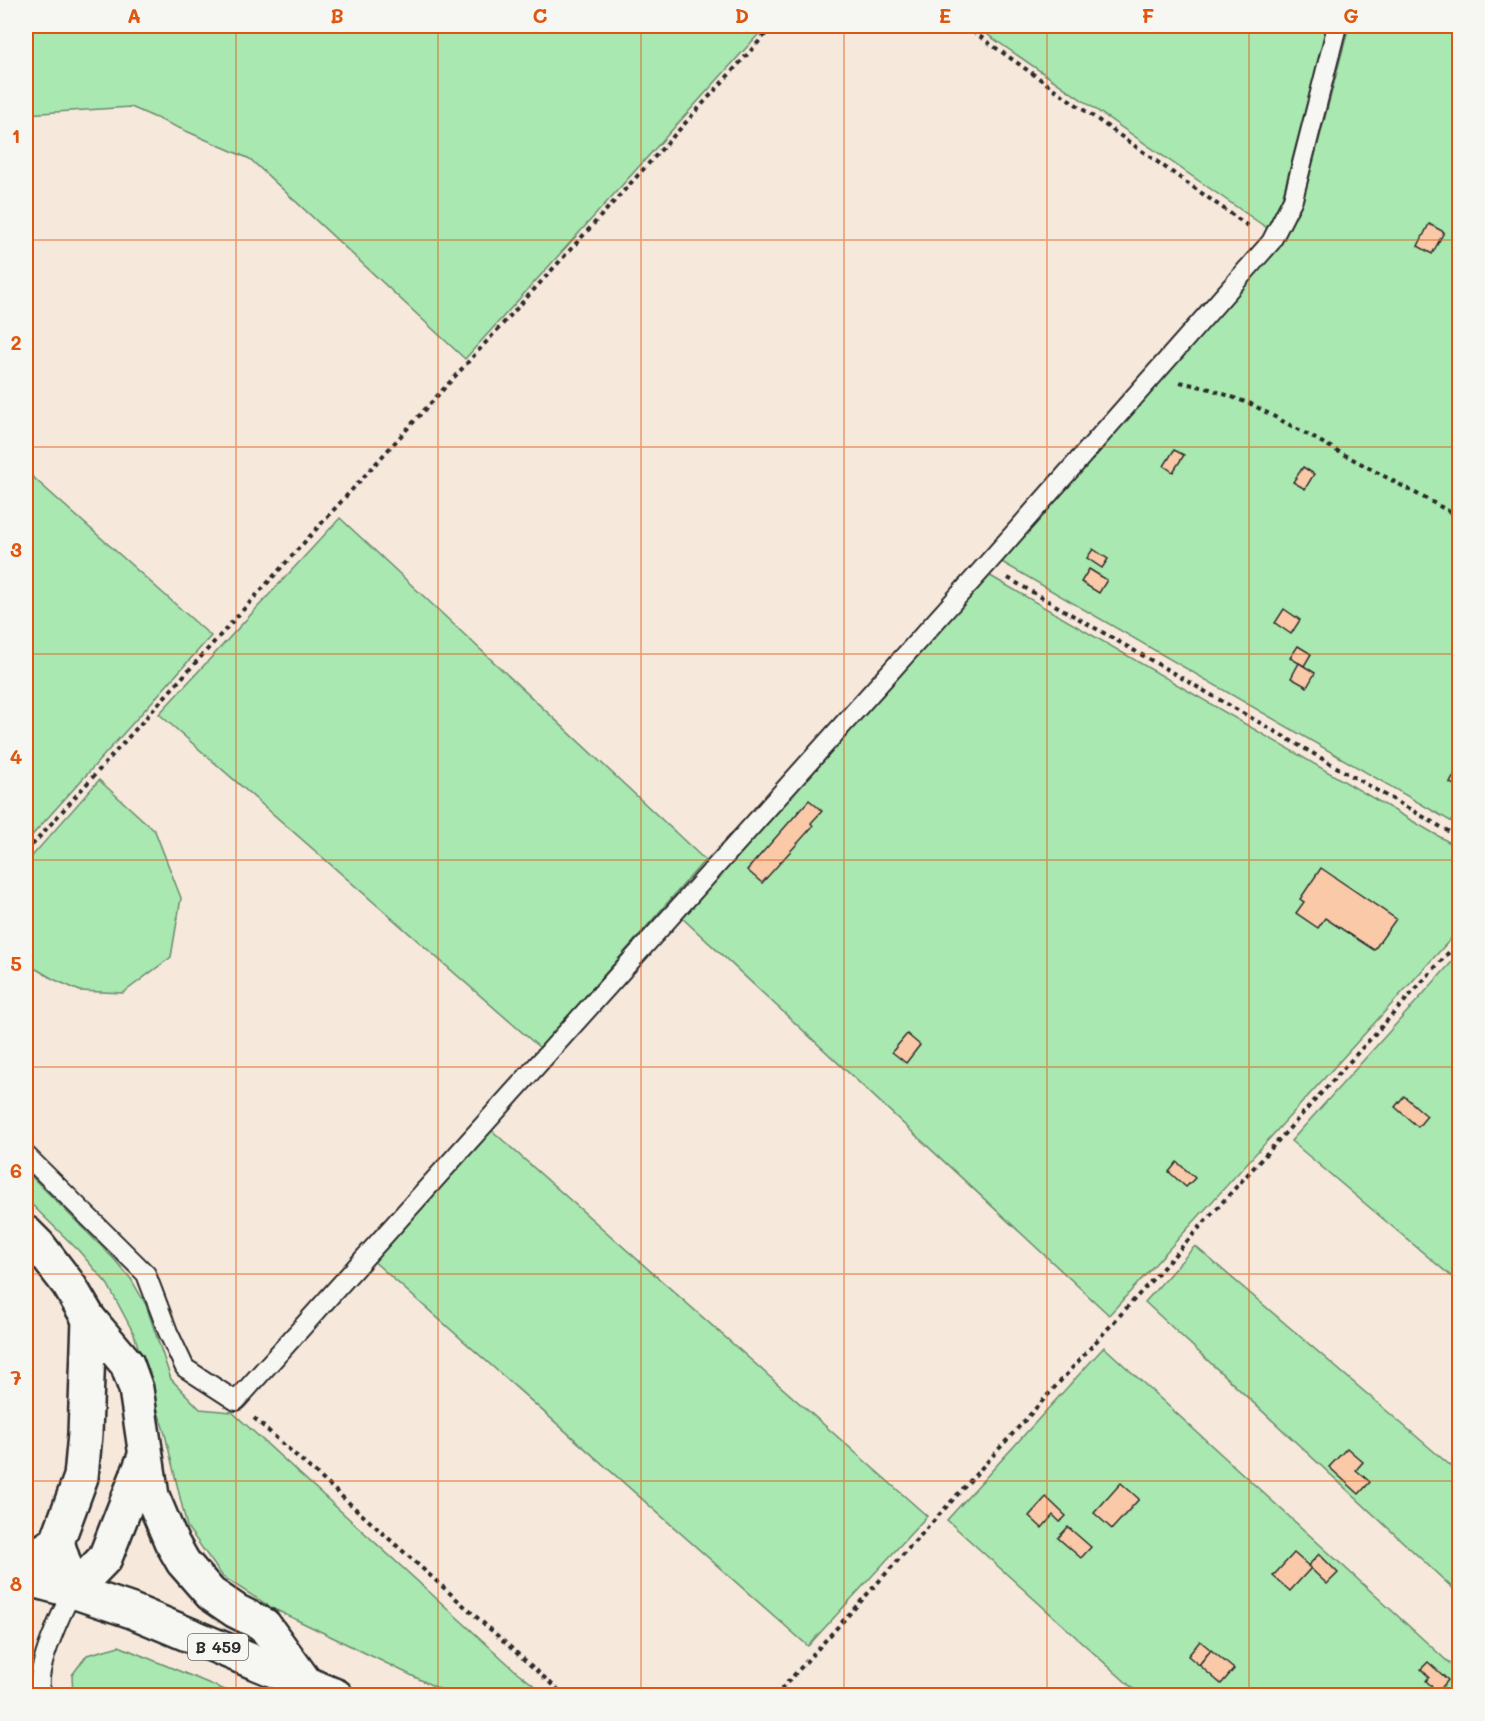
<svg xmlns="http://www.w3.org/2000/svg" width="1485" height="1721" font-family="Mali,sans-serif">
	<style>
		.green { fill: #a9e8b0; stroke: #6a8a6e; stroke-width: 1.5 }
		.building { fill: #f9c9a8; stroke: #2b2b2b; stroke-width: 1.5 }
		.lines { fill: none; stroke-linecap: round; stroke-linejoin: round }
		.lane-casing { stroke: #2b2b2b; stroke-width: 22 }
		.street-casing { stroke: #2b2b2b; stroke-width: 38 }
		.primary-casing { stroke: #2b2b2b; stroke-width: 38 }
		.path { stroke: #2b2b2b; stroke-width: 4; stroke-dasharray: 4.5 4.5; stroke-linecap: butt }
		.lane { stroke: #f6f6f2; stroke-width: 18 }
		.street { stroke: #f6f6f2; stroke-width: 33 }
		.primary { stroke: #f6f6f2; stroke-width: 33 }
		.grid { fill: none; stroke: #df570e; stroke-width: 1.5; stroke-opacity: 0.55 }
		.labels { text-anchor: middle; stroke-width: 4.5; stroke-linejoin: round; paint-order: stroke }
		.shield { fill: #f6f6f2; stroke: #686867; stroke-width: 1.5 }
		.shield-label { font-size: 16px; font-weight: bold; fill: #2b2b2b }
		.neatline { fill: none; stroke: #df570e; stroke-width: 2 }
		.grid-label { font-size: 20px; text-anchor: middle; font-weight: bold; fill: #df570e }
	</style>
	<rect width="100%" height="100%" fill="#f7e8dc"/>
	<filter id="ink" filterUnits="userSpaceOnUse"><feTurbulence type="fractalNoise" baseFrequency=".0167" numOctaves="2"/><feDisplacementMap in="SourceGraphic" scale="12" xChannelSelector="R" yChannelSelector="G"/><feConvolveMatrix kernelMatrix="1 2 1 2 8 2 1 2 1" color-interpolation-filters="sRGB"/></filter>
	<g filter="url(#ink)">
		<g class="green">
			<polygon points="26,26 766,26 465,359 250,159 131,107 26,114"/>
			<polygon points="975,26 1327,26 1282,199 1267,228"/>
			<polygon points="1349,26 1459,26 1459,826 1000,561 1278,247 1303,201"/>
			<polygon points="26,471 211,636 26,842"/>
			<polygon points="340,518 705,860 540,1048 159,714"/>
			<polygon points="987,574 1459,848 1459,930 1109,1315 680,916"/>
			<polygon points="99,780 155,831 181,898 171,957 123,993 80,991 53,979 26,963 26,863"/>
			<polygon points="1459,954 1459,1283 1291,1141"/>
			<polygon points="489,1128 927,1516 808,1646 371,1259"/>
			<polygon points="26,1171 114,1259 131,1279 146,1305 171,1379 200,1409 232,1412 517,1672 546,1695 452,1695 272,1608 223,1577 187,1527 165,1434 134,1334 108,1285 79,1251 26,1199"/>
			<polygon points="1195,1246 1459,1473 1459,1594 1145,1302"/>
			<polygon points="1104,1347 1459,1672 1459,1695 1140,1695 947,1520"/>
			<polygon points="119,1646 237,1695 73,1695 72,1675 87,1655"/>
		</g>
		<g class="building">
			<polygon points="1429,224 1444,232 1432,254 1418,246"/>
			<polygon points="1174,450 1184,455 1173,472 1164,466"/>
			<polygon points="1303,467 1314,474 1305,489 1293,482"/>
			<polygon points="1093,549 1108,559 1102,568 1087,558"/>
			<polygon points="1089,569 1107,580 1099,593 1081,582"/>
			<polygon points="1284,609 1300,620 1291,634 1275,623"/>
			<polygon points="1298,646 1311,654 1304,666 1290,658"/>
			<polygon points="1299,663 1315,673 1307,687 1291,678"/>
			<polygon points="1460,765 1460,788 1450,783"/>
			<polygon points="809,800 822,811 811,823 813,826 762,883 747,870"/>
			<polygon points="1321,868 1396,919 1374,950 1325,918 1318,928 1296,913 1304,902 1300,899"/>
			<polygon points="907,1034 920,1045 906,1063 892,1052"/>
			<polygon points="1404,1096 1427,1116 1418,1127 1395,1107"/>
			<polygon points="1177,1162 1195,1178 1186,1187 1169,1172"/>
			<polygon points="1347,1448 1363,1462 1356,1470 1370,1482 1359,1494 1329,1467"/>
			<polygon points="1121,1483 1139,1499 1112,1529 1094,1513"/>
			<polygon points="1046,1497 1066,1516 1060,1522 1053,1515 1042,1528 1029,1516"/>
			<polygon points="1068,1527 1091,1547 1081,1558 1058,1538"/>
			<polygon points="1294,1553 1311,1568 1290,1591 1273,1576"/>
			<polygon points="1319,1554 1338,1573 1327,1584 1308,1566"/>
			<polygon points="1200,1641 1211,1650 1199,1665 1188,1656"/>
			<polygon points="1211,1650 1234,1669 1221,1684 1199,1665"/>
			<polygon points="1428,1662 1448,1680 1438,1692 1426,1681 1429,1677 1421,1669"/>
		</g>
		<g class="lines">
			<defs>
				<g id="lane">
					<polyline points="26,1155 146,1274 168,1332 185,1368 236,1401 986,565 1271,242 1293,199 1337,26"/>
					<path d="M44,1696C43,1693 40,1690 40,1687C37,1665 62,1611 73,1591"/>
				</g>
				<g id="street">
					<polyline points="26,1233 39,1246 69,1285 89,1319 127,1364 136,1389 152,1496 171,1541 183,1562 211,1594 236,1611 264,1625 305,1682"/>
					<polyline points="57,1542 73,1591 105,1558 145,1456"/>
					<polyline points="26,1562 57,1542 81,1477 85,1434 89,1319"/>
				</g>
				<polyline id="primary" points="26,1578 73,1591 132,1611 336,1696"/>
			</defs>
			<use href="#lane" class="lane-casing"/>
			<use href="#street" class="street-casing"/>
			<use href="#primary" class="primary-casing"/>
			<g class="path">
				<polyline points="965,26 1251,228"/>
				<polyline points="1180,382 1210,389 1251,404 1454,514"/>
				<polyline points="1008,578 1460,838"/>
				<path d="M26,852C272,575 524,302 773,26"/>
				<polyline points="254,1418 565,1696"/>
				<polyline points="775,1696 1460,940"/>
			</g>
			<use href="#lane" class="lane"/>
			<use href="#street" class="street"/>
			<use href="#primary" class="primary"/>
		</g>
	</g>
	<path class="grid" d="M236,26V1696M438,26V1696M641,26V1696M844,26V1696M1047,26V1696M1249,26V1696M26,240H1460M26,447H1460M26,654H1460M26,860H1460M26,1067H1460M26,1274H1460M26,1481H1460"/>
	<g class="labels">
		<rect class="shield" x="188" y="1634" width="60" height="26" rx="4.5"/>
		<g class="shield-label">
			<text x="218" y="1653">B 459</text>
		</g>
	</g>
	<rect width="1485" height="1721" fill="none" stroke="#f6f6f2" stroke-width="66"/>
	<rect x="33" y="33" width="1419" height="1655" class="neatline"/>
	<g class="grid-label">
		<text x="134" y="23">A</text>
		<text x="337" y="23">B</text>
		<text x="540" y="23">C</text>
		<text x="742" y="23">D</text>
		<text x="945" y="23">E</text>
		<text x="1148" y="23">F</text>
		<text x="1351" y="23">G</text>
		<text x="16" y="143">1</text>
		<text x="16" y="350">2</text>
		<text x="16" y="557">3</text>
		<text x="16" y="764">4</text>
		<text x="16" y="971">5</text>
		<text x="16" y="1178">6</text>
		<text x="16" y="1385">7</text>
		<text x="16" y="1591">8</text>
	</g>
</svg>
